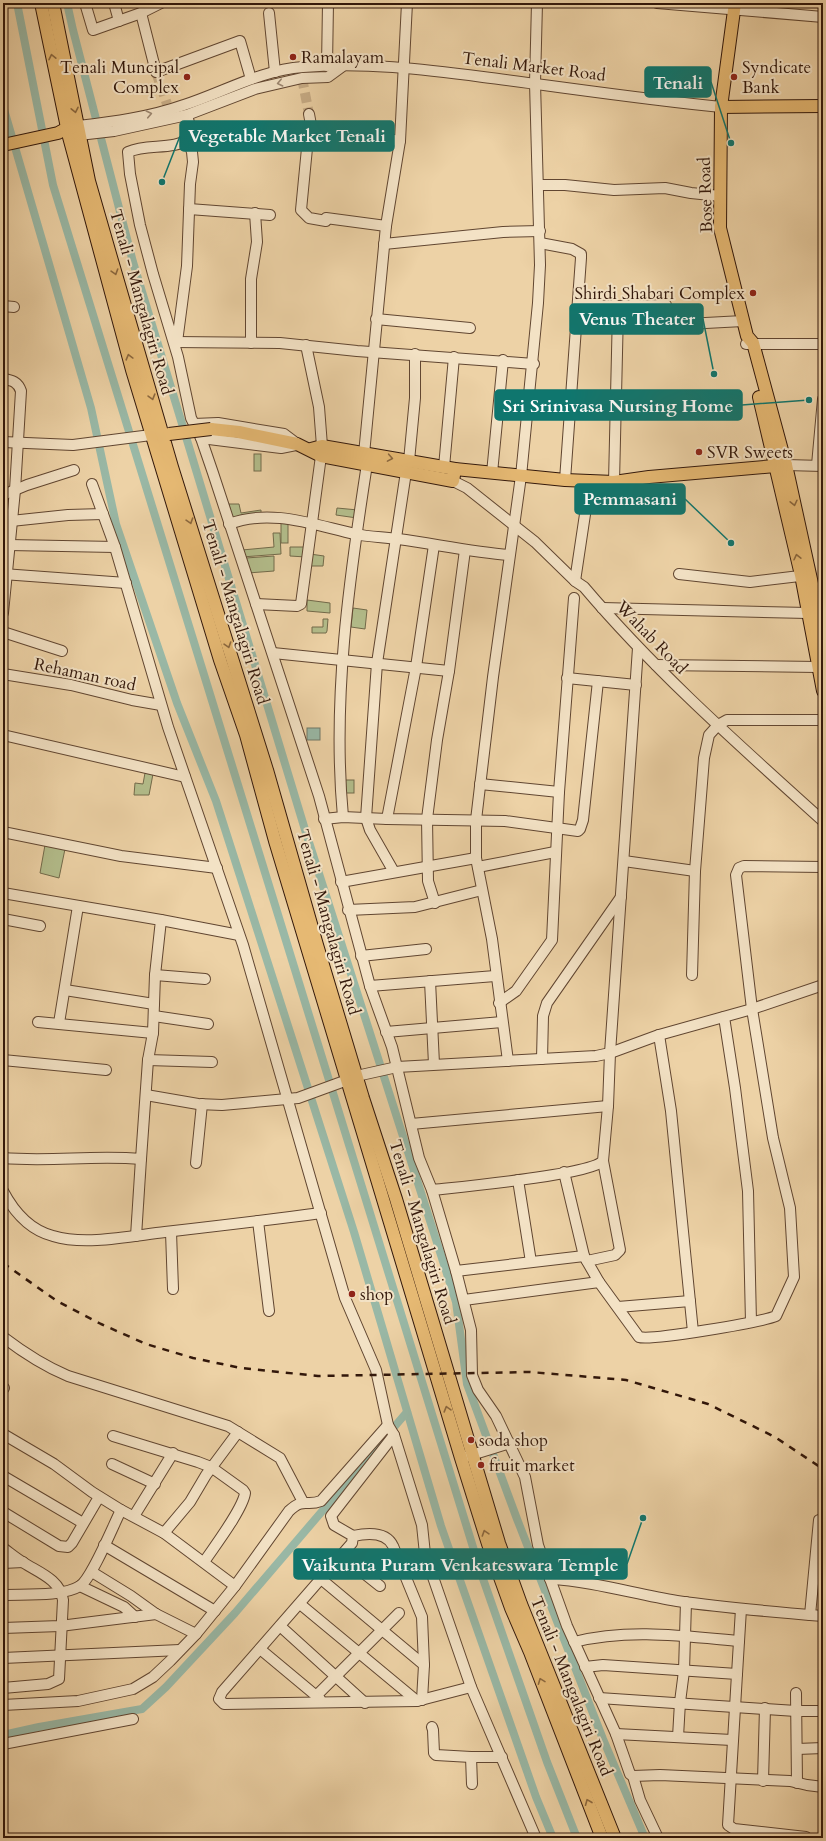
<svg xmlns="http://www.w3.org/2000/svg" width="826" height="1841" font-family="Cardo,serif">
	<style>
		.green { fill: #b3bd8b; stroke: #726a4a }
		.water { fill: #99b8a6; stroke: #707868 }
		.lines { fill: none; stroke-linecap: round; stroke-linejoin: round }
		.canal { stroke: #99b8a6; stroke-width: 8 }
		.minor-tunnel { stroke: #c8ad87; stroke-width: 10; stroke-dasharray: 10 5; stroke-linecap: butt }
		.minor-casing { stroke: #614631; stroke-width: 12 }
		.major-casing { stroke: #32170a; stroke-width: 14 }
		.minor { stroke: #f3e2c5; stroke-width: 10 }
		.major { stroke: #e6b973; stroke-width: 12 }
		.rail { stroke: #32170a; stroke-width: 2.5; stroke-dasharray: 7 7; stroke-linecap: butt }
		.major-bridge-casing { stroke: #32170a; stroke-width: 14; stroke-linecap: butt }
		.major-bridge { stroke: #e6b973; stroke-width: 12 }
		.oneway { stroke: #8c683e }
		.oneway2 { stroke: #9c8771 }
		.poi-dot { fill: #8f2418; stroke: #f3e2c5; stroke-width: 1.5 }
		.labels { text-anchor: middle; stroke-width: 4; stroke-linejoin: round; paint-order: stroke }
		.poi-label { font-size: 17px; fill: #32170a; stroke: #f3e2c5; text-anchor: start }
		.street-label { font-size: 17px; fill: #32170a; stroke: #f3e2c5 }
		.leader { fill: none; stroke: #0f766e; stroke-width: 1.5 }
		.callout-dot { fill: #0f766e; stroke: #f3e2c5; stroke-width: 1.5 }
		.callout { fill: #0f766e; stroke: #0f766e; stroke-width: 1.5 }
		.callout-label { font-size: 18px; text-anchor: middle; font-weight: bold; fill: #fff }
	</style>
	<rect width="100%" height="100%" fill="#edd2a6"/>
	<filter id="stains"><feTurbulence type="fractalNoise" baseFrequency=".005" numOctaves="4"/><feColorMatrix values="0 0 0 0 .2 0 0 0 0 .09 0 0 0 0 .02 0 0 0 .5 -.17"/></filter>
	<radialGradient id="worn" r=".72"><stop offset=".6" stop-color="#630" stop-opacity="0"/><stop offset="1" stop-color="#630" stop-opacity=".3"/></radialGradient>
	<g class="green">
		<rect x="254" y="454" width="7" height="17"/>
		<polygon points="229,504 239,504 241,513 261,510 261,518 233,522"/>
		<polygon points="337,508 358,510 357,518 336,515"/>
		<rect x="281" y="522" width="7" height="21"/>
		<polygon points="273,533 280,533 281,554 242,557 242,550 274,547"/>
		<polygon points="290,547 307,547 306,557 290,556"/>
		<polygon points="310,554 324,556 323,566 310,566"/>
		<polygon points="274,556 274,571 248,573 246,558"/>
		<polygon points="307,600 330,603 330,613 307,611"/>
		<polygon points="353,608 367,610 365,629 351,627"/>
		<polygon points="323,619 328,619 327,631 326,633 312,633 312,627 323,627"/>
		<polygon points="145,773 153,774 149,795 134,795 135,783 143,784"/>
		<rect x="344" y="780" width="10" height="13"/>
		<polygon points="45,845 65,849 59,878 40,873"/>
	</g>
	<rect class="water" x="307" y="728" width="13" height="12"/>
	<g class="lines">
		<g class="canal">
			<polyline points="17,3 53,185 481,1573 547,1762 577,1838"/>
			<polyline points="67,3 73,30 133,262 306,833 456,1302 467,1384 517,1519 603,1739 645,1838"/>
			<polyline points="3,106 91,408 116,524 177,703 216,801 354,1232 441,1526 536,1797 553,1838"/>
			<polyline points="3,1735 39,1727 142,1709 166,1687 235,1613 407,1412"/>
		</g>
		<g class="minor-tunnel">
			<polyline points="156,72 167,104"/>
			<polyline points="302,78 309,114"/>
		</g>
		<defs>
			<g id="minor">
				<polyline points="85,3 93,30 141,13 161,3"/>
				<polyline points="114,3 119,21"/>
				<polyline points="657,3 823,17"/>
				<polyline points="141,13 156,72 240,41 251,79"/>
				<polyline points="269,13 275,72"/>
				<polyline points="327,66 328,3"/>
				<polyline points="309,114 311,125 317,128 400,141"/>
				<path d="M187,115L193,138C171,151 148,143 128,152L130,174L140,225L153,274L178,357L191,418L201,438L213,473L319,796L370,986L392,1047L419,1158L432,1190L456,1271L471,1330L472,1375L478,1390L496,1416L525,1477L538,1545L567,1626L616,1734L630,1774L633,1776L660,1775L790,1781L807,1785L823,1787"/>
				<polyline points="311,125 308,138 301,210 309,218 326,221"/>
				<path d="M78,126C114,122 150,117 184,105C224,92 261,70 303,67C363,62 423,69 483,77C562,87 641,99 721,107"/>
				<polyline points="79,135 114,131 187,115 255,89 302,78 328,77 343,66"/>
				<polyline points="539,185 565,185 614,190 665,188 691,193 720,196"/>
				<polyline points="189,209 270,215"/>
				<polyline points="326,218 386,226"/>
				<polyline points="540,243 572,249 581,254 581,258 565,480"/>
				<polyline points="384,244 503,232 540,231"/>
				<polyline points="578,305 617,306 618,310 614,482"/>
				<polyline points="3,306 14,307"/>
				<polyline points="617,306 666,305 668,325 743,321"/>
				<polyline points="376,319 470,328"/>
				<polyline points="174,342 280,343 357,351 534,364"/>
				<polyline points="177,342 187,266 190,184 193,162 192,152 188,141"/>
				<polyline points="251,343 251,279 257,242 255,213"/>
				<polyline points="746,344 823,344"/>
				<polyline points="306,345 319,407 322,446"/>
				<path d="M3,379C12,380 18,382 21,391L15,490L3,613"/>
				<polyline points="194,424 218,423 284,434 296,443"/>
				<polyline points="201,438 281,448 296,445"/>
				<polyline points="3,442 73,445 151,435"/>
				<polyline points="364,454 386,226 400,141 407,3"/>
				<polyline points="409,461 415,398 415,354"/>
				<polyline points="786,465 823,466"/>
				<polyline points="817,465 823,399"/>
				<polyline points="444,467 454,357"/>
				<polyline points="492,473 503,360"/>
				<path d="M453,481L467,488L535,542L575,581L584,587C656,672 740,746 823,821"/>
				<polyline points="92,484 115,547 168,727 243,945 345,1298 376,1370 388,1425 394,1435 422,1525 425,1554 471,1687 536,1838"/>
				<polyline points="3,495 27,485 74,470"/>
				<polyline points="11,521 68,515 103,514"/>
				<path d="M229,524C271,508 314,525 355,534C369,537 384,537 398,539C435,544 472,552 509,555"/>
				<polyline points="9,545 115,547"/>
				<polyline points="3,574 126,583"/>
				<polyline points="679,574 750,582 808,575"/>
				<polyline points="575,581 590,481"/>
				<polyline points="256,604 297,606 301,604 321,456"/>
				<polyline points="602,608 808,613"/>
				<polyline points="3,632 62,651"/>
				<polyline points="273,653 449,671"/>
				<polyline points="656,665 818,667"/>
				<polyline points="3,674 71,685 132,700 161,705"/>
				<polyline points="567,678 636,685"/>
				<polyline points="3,735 185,777"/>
				<polyline points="480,784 559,792"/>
				<path d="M343,817C332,700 349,580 367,464"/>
				<polyline points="324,819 343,817 387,819 505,821 578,831 580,829 583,820 598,681"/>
				<polyline points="387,819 416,667 434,545"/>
				<polyline points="3,832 121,856 217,868"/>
				<polyline points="624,861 695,871"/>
				<polyline points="478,867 555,852"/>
				<polyline points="394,872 370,830 366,818 377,663 406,472"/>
				<polyline points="341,882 476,858"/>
				<path d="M3,893L161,920L155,975L153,1033L148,1060L141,1159C95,1155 49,1162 3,1158"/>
				<polyline points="435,903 428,881 427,819 437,740 449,671 465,550"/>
				<polyline points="348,910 415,907 482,890"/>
				<polyline points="3,919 40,926"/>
				<polyline points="161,920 239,935"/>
				<polyline points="361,956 426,949"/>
				<polyline points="155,975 205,979"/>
				<polyline points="692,975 695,871 704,758 709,735 718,725 727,720 823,720"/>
				<polyline points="430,981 434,1064"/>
				<polyline points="370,986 495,976"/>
				<polyline points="65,990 154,1004"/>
				<polyline points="499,1003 516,991 552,940 559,792 574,598"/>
				<polyline points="154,1016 208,1024"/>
				<polyline points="724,1017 735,1088 748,1191 751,1322"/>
				<polyline points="38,1022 153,1033"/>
				<polyline points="59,1023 78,906"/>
				<polyline points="386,1032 502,1022"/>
				<polyline points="659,1035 671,1111 693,1332"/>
				<polyline points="542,1059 543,1016 547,1003 621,897"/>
				<polyline points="3,1060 106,1070"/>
				<polyline points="148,1060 212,1062"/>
				<polyline points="508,1061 492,939 476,858 476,820 493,677 521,476 538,303 540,265 535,83 537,3"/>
				<polyline points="146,1095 198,1104 222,1105 298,1098 361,1075 397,1067 596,1056 610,1053 659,1035 752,1009 823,985"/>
				<polyline points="411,1124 608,1106"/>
				<polyline points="196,1163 202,1104"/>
				<path d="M564,1172L584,1256L599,1282L639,1337C650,1341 762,1322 776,1316L794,1277L790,1208L773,1138L752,1009L736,875L739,868L744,866L823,867"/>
				<polyline points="518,1180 531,1262"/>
				<path d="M432,1190C459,1187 589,1175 603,1161L608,1106L610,1053L638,648"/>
				<path d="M3,1191C14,1212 30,1230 53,1236C85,1246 131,1236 165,1232C217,1226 269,1220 321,1213"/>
				<polyline points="258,1221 269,1311"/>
				<polyline points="171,1232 173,1289"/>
				<polyline points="136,1236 141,1159"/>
				<polyline points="587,1261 615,1255 620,1250 603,1161"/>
				<polyline points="456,1271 584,1256"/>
				<polyline points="464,1300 599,1282"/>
				<polyline points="618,1307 690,1301"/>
				<path d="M3,1337C24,1353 44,1366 68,1376L228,1426L280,1458L303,1502"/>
				<polyline points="3,1388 4,1388"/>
				<polyline points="3,1434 54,1464 92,1492 121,1510 164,1533 235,1586 196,1634 170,1661 153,1677 133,1689 78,1701 3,1705"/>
				<polyline points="394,1435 331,1516 334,1525 353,1536 352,1543 222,1692 219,1699 224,1704 417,1701 471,1687"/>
				<path d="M113,1436L198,1462L211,1467L243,1490L245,1493C243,1509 214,1547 204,1562"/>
				<polyline points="465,1457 510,1443"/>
				<polyline points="112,1464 155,1484"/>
				<polyline points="3,1476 83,1523"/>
				<polyline points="3,1512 59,1546 68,1547 72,1543 99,1497"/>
				<polyline points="134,1516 173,1453"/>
				<polyline points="164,1533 190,1502 206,1475 238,1432"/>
				<path d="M353,1536C367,1533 386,1531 393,1546L422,1617L424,1665L422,1700"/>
				<polyline points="104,1545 215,1611"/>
				<path d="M3,1548C10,1553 17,1559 24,1563C40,1573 60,1580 63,1600L59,1679L48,1684L3,1688"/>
				<polyline points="341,1555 380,1586"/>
				<polyline points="3,1563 23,1562"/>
				<polyline points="92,1572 131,1596 156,1614 196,1634"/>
				<polyline points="321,1579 424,1665"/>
				<path d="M550,1579C593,1581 634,1594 677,1601C725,1608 774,1612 823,1616"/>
				<polyline points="80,1586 124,1607 135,1617"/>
				<path d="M235,1586L289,1511C304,1497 306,1507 321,1501L388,1425"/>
				<path d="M3,1595C24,1594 62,1597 80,1586C92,1578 113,1526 121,1510"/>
				<polyline points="300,1604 417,1701"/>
				<polyline points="810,1615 819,1520 823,1519"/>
				<polyline points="280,1626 365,1703"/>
				<polyline points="3,1628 60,1626 156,1614"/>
				<path d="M574,1642C628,1628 684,1636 739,1641"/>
				<polyline points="260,1649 320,1699"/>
				<polyline points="3,1658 180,1650"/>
				<polyline points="585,1667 603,1665 737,1674 728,1825 734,1829 806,1837"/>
				<polyline points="737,1674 741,1609"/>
				<polyline points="796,1693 797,1783"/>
				<polyline points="316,1696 399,1613"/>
				<polyline points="599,1698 796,1711 823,1711"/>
				<polyline points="432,1727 433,1730 434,1753 436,1755 471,1757"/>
				<polyline points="616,1734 732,1740"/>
				<polyline points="678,1737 680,1702 684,1671 686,1602"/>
				<polyline points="3,1744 133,1719"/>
				<polyline points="797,1749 823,1748"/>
				<polyline points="633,1776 640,1800 658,1838"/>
				<polyline points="763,1781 765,1708"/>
				<polyline points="472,1784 471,1757 502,1757"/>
			</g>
			<g id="major">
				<polyline points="41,3 69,137 132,370 220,660 246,735 275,841 461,1458 488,1544 511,1608 530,1652 602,1838"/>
				<polyline points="53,3 89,181 108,247 172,467 267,770 317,945 363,1098 396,1199 499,1543 521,1604 615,1838"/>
				<polyline points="735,3 721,107 720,228 747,336 753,343 786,465 823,634"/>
				<polyline points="721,107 823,106"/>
				<polyline points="3,145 58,133 67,128 73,127"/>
				<polyline points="759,397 801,575 823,691"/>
				<polyline points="211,429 239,432 297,444 321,456 453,481 455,469"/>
				<polyline points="311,449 322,446 455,469 565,480 614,482 649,477 786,465"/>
			</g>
		</defs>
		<use href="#minor" class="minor-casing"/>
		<use href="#major" class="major-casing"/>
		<use href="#minor" class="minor"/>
		<use href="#major" class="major"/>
		<polyline class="rail" points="3,1263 57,1301 101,1324 146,1344 193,1358 241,1368 318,1376 530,1372 626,1380 708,1404 775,1437 823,1469"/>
		<defs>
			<polyline id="major-bridge" points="169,434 211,429"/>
		</defs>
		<use href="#major-bridge" class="major-bridge-casing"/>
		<use href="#major-bridge" class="major-bridge"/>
	</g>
	<defs><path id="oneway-chevron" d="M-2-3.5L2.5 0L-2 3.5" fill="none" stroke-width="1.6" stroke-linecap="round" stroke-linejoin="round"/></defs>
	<g class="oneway">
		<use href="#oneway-chevron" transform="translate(52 57) rotate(-102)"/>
		<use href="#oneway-chevron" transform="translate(75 110) rotate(78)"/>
		<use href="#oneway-chevron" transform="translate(115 272) rotate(73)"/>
		<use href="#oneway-chevron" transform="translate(129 357) rotate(-105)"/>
		<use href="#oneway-chevron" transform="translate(152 397) rotate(74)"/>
		<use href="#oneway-chevron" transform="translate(390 458) rotate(10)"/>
		<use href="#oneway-chevron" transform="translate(794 503) rotate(77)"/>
		<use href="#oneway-chevron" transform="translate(190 521) rotate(72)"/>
		<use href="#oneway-chevron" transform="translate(797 557) rotate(-103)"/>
		<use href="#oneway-chevron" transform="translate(228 645) rotate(72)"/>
		<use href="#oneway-chevron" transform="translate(447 1409) rotate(-106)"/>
		<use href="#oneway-chevron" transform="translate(485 1533) rotate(-108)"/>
		<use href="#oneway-chevron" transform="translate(541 1681) rotate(-111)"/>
		<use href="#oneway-chevron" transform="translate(588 1802) rotate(-112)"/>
	</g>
	<g class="oneway2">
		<use href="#oneway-chevron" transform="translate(280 83) rotate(167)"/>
		<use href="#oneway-chevron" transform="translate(149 114) rotate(-12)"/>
	</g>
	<g class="poi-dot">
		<circle cx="293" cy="57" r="4"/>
		<circle cx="187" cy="77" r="4"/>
		<circle cx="734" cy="77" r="4"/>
		<circle cx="753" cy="293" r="4"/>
		<circle cx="699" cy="452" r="4"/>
		<circle cx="352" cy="1294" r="4"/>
		<circle cx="471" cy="1440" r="4"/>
		<circle cx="481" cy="1465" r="4"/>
	</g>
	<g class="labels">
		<g class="poi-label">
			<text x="301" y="63">Ramalayam</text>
			<text x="179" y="73" text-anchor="end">Tenali Muncipal<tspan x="179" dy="20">Complex</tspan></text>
			<text x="742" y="73">Syndicate<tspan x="742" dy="20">Bank</tspan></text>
			<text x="745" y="299" text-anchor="end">Shirdi Shabari Complex</text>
			<text x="707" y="458">SVR Sweets</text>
			<text x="360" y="1300">shop</text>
			<text x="479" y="1446">soda shop</text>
			<text x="489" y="1471">fruit market</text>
		</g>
		<g class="street-label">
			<text transform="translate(534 66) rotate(7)" y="6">Tenali Market Road</text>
			<text transform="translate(705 195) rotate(-92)" y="6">Bose Road</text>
			<text transform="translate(142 302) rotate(74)" y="6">Tenali - Mangalagiri Road</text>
			<text transform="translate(236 612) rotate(73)" y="6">Tenali - Mangalagiri Road</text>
			<text transform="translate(652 637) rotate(46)" y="6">Wahab Road</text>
			<text transform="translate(85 674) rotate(12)" y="6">Rehaman road</text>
			<text transform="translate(329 922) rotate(74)" y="6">Tenali - Mangalagiri Road</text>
			<text transform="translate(423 1232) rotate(73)" y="6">Tenali - Mangalagiri Road</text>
			<text transform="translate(572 1686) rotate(68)" y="6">Tenali - Mangalagiri Road</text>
		</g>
	</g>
	<path class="leader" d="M731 143L711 82M162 182L180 136M714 374L703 319M809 400L742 405M731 543L685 499M643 1518L627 1564"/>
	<g class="callout-dot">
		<circle cx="731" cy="143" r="4"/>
		<circle cx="162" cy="182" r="4"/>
		<circle cx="714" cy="374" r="4"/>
		<circle cx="809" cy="400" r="4"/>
		<circle cx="731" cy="543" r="4"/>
		<circle cx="643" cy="1518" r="4"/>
	</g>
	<g class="callout">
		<rect x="645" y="67" width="66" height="30" rx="4"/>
		<rect x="180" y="121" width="214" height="30" rx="4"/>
		<rect x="570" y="304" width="133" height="30" rx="4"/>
		<rect x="495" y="390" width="247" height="30" rx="4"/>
		<rect x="575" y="484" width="110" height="30" rx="4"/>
		<rect x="294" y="1549" width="333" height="30" rx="4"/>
	</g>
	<g class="callout-label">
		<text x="678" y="89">Tenali</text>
		<text x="287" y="142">Vegetable Market Tenali</text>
		<text x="637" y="325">Venus Theater</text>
		<text x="618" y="412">Sri Srinivasa Nursing Home</text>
		<text x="630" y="505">Pemmasani</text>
		<text x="460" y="1571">Vaikunta Puram Venkateswara Temple</text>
	</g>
	<rect width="826" height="1841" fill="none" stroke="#edd2a6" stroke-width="16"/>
	<rect x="4" y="4" width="818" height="1833" fill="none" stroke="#32170a" stroke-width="2"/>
	<rect x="8" y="8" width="810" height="1825" fill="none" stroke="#32170a"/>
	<rect width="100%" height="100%" filter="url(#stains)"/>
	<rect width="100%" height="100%" fill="url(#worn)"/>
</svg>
